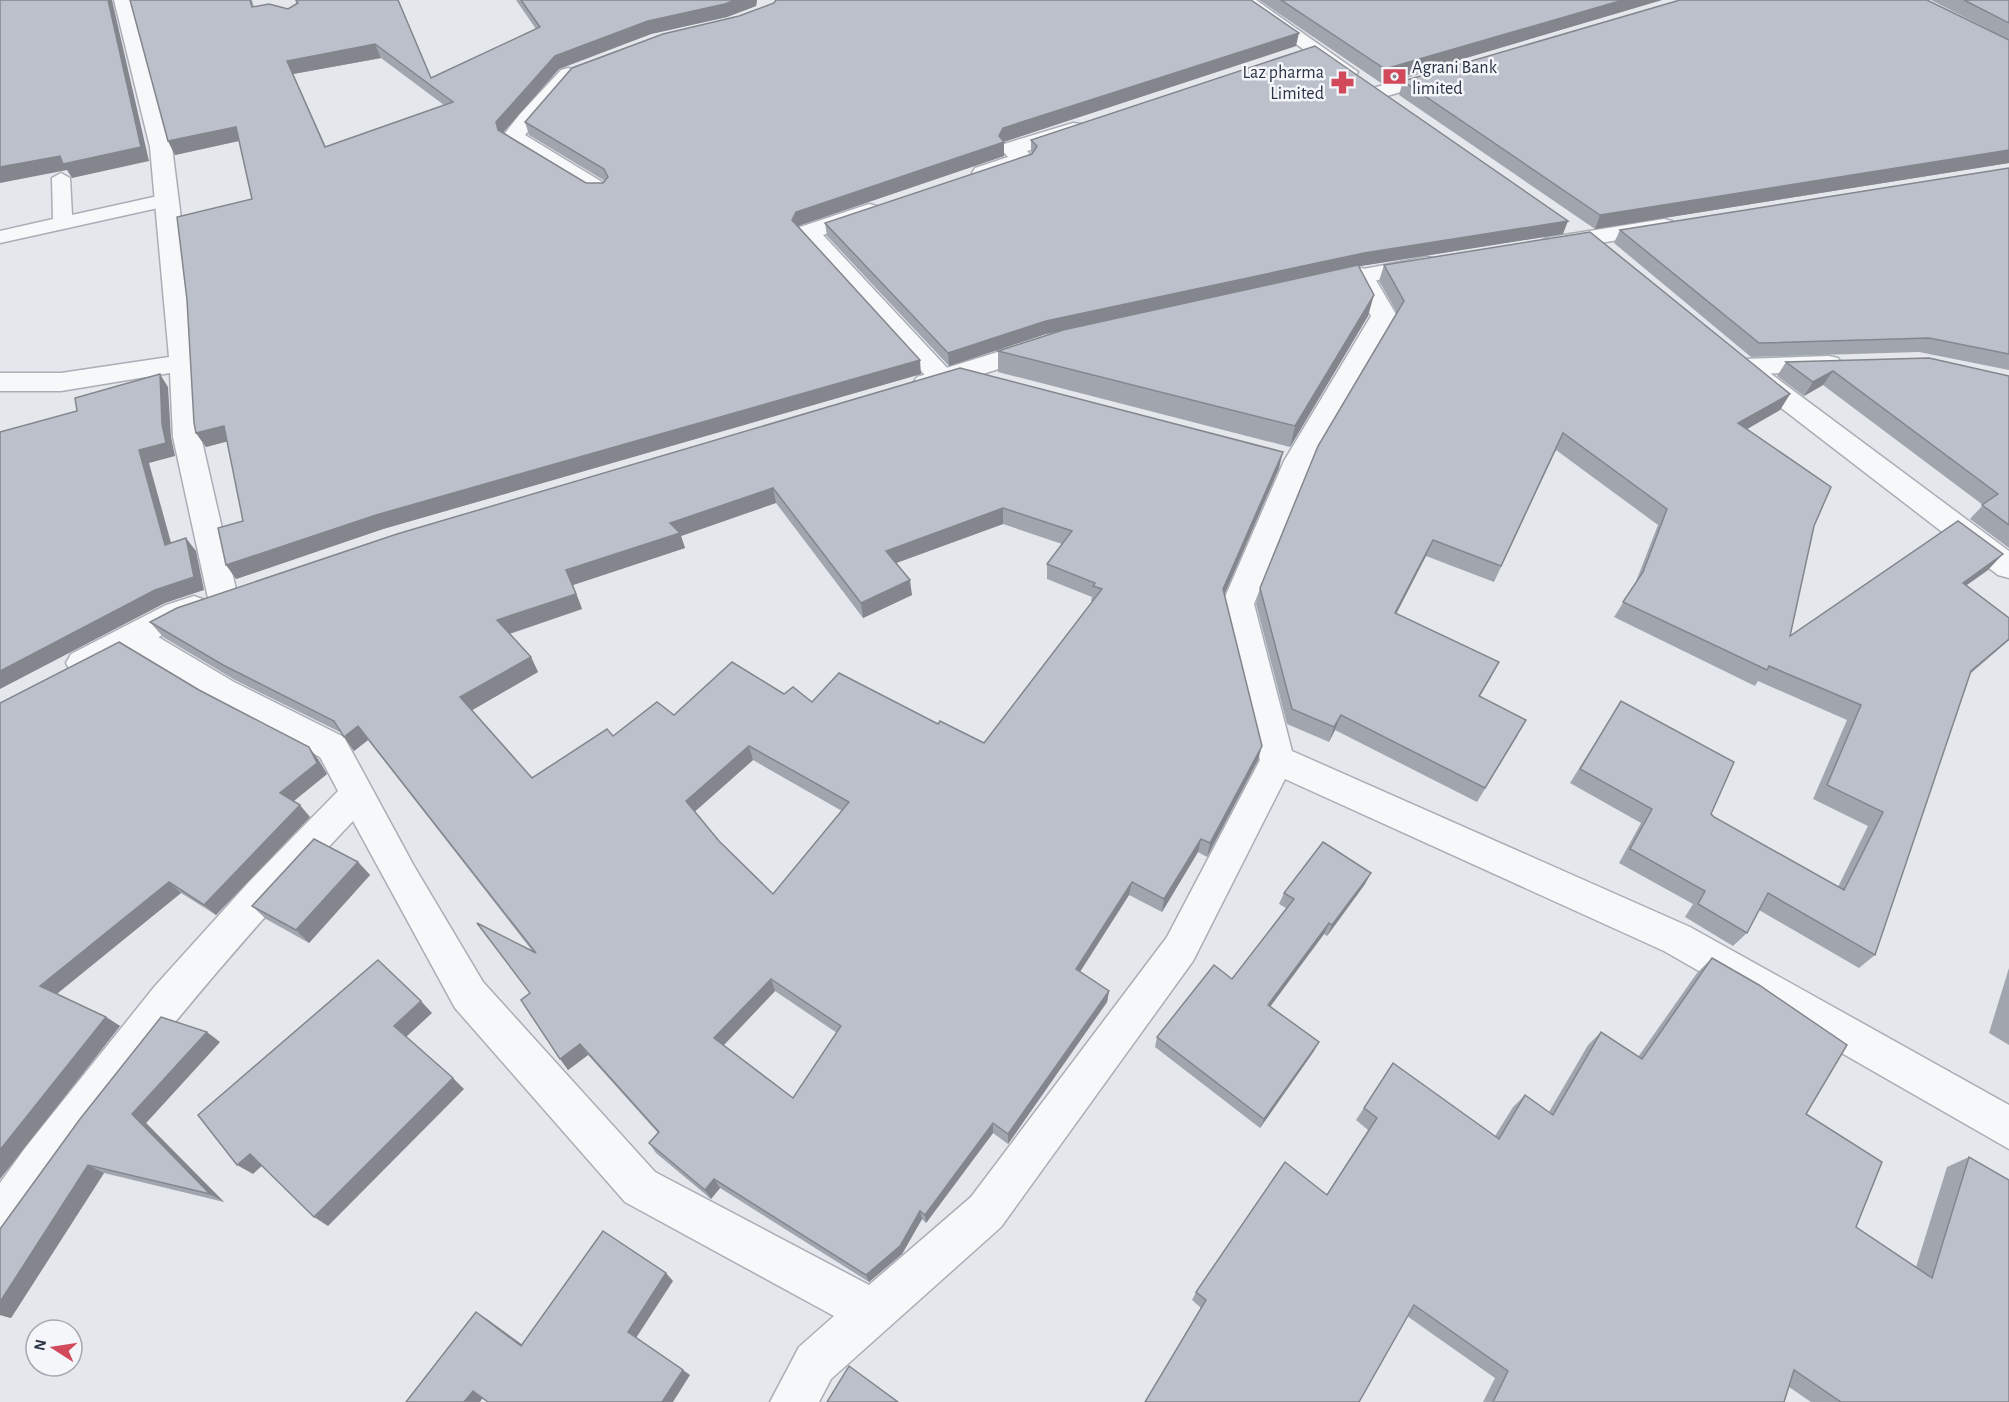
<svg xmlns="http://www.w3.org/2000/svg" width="2009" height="1402" font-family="'Alegreya Sans',sans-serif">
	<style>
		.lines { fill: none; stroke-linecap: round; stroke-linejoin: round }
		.service-casing { stroke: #a9aeb7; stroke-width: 3 }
		.minor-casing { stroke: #a9aeb7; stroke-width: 3 }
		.tertiary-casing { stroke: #a9aeb7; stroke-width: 3 }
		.service { fill: #f7f8fa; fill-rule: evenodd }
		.minor { fill: #f7f8fa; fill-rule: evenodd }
		.tertiary { fill: #f7f8fa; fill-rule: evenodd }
		.wall { fill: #a1a5ae; fill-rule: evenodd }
		.shaded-wall { fill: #83868d }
		.building { fill: #bbc0ca; stroke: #83868d; stroke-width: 1.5; fill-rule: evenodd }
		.labels { text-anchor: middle; stroke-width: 5; stroke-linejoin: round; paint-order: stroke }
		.far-poi-label { font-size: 18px; fill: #2b3445; stroke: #f4f6f9; text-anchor: start }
	</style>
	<rect width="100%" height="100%" fill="#e4e7ec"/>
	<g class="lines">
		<defs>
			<polygon id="service" points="61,173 70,178 72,215 167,194 176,200 167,206 0,243 0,231 53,219 52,178"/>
			<g id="minor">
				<polygon points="114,0 132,0 172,147 193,314 201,437 238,598 234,606 223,610 212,606 208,598 173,437 170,373 61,391 0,391 0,373 61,373 169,357 150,147"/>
				<polygon points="568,68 575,70 578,74 525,135 607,185 610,190 607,195 591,195 505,142 502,137 520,114 561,70"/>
				<polygon points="1073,123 1081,124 1084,129 1081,134 1027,151 1034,159 1031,164 983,180 975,178 972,173 975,168 1008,157 1001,149 1004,144"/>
				<polygon points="869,204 877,206 881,211 877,216 823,235 951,372 955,378 951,384 942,386 933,384 796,232 800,227"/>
				<path d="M1361,268L1370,270L1397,316L1312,461L1254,604L1292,751L1690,927L2009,1105V1149L1664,951L1285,779L1193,961L1001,1227L831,1379L819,1402H770L799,1347L834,1316L625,1202L455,1008L353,821C230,951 116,1087 15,1235L0,1242V1183L25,1148L155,986L248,883L338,791L320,757L210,700L121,646L116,637L121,628L132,625L143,628L234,682L344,737L414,866L483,982L655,1172L869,1285L971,1197L1167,937L1260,760L1222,604L1284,461L1371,316L1349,275L1352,270Z"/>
				<polygon points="1829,356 1838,358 1842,364 1838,370 1744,375 1735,373 1731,367 1735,361 1744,359"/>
			</g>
			<g id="tertiary">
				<polygon points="1234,0 1256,0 1358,72 1355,76 1341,76"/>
				<polygon points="1444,67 1451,69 1454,73 1451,77 1377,99 1370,97 1367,93 1370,89"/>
				<polygon points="1664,219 1672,221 1676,226 1672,231 1552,251 1544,249 1540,244 1544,239 1552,237"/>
				<polygon points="1427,257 1436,259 1439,264 1436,269 1321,291 1312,289 1309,284 1312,279 1321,277"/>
				<polygon points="1040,339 1049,341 1053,347 1049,353 926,392 917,389 913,383 917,377"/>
				<polygon points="1750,363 1759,365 2009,551 2009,578 1998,575 1741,377 1737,371 1741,365"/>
				<polygon points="194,596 205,600 210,608 205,616 187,622 93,672 82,676 71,672 66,663 71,654 166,605"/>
			</g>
		</defs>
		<use href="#service" class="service-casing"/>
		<use href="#minor" class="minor-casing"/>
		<use href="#tertiary" class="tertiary-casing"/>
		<use href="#service" class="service"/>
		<use href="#minor" class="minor"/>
		<use href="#tertiary" class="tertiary"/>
	</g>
	<g class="wall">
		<path d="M130,0H252L254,7L288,9L297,4L295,0H398L431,78L536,29L516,0H757L756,6L727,17L651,34L559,69L503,132L586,183H603L605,181L529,135L525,122L1296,46L1004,142V156L798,226L921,374L383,529L236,579L243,521L227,441L206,447L196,433L252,199L239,141L175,155L168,141ZM381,58L444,105L326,147L293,74Z"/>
		<polygon points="1259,0 1662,0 1381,83"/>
		<polygon points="1931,0 2009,0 2009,163 1595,229 1399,95 1403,81 1999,35"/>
		<polygon points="1031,140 1563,234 1359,266 1368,316 1290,447 998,372 998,351 1059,331 1046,334 949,366 827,236 825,223 1032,154 1031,152"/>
		<polygon points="2009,168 2009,370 1919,352 1751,357 1614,243 1620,230"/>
		<polygon points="1384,265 1790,394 1780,410 1747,429 1814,526 1790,636 1988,570 1967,585 2009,640 1970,674 1875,955 1859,968 1759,910 1747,933 1733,946 1685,917 1693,904 1619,863 1641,823 1570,783 1621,701 1714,817 1838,887 1868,826 1813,799 1847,720 1758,681 1755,686 1614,617 1635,584 1658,525 1556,450 1494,582 1426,556 1396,613 1491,677 1480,696 1518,735 1477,802 1335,730 1329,742 1287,724 1256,604 1260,588 1397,313 1379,281"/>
		<polygon points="1786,362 2009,376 2009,548 1970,519 1983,505 1823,385 1804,396 1777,376"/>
		<path d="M960,368L1279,468L1224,594L1258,760L1207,857L1198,852L1162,912L1129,895L1080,972L1109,991L1107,1002L1008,1144L993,1133L926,1223L922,1219L902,1254L869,1282L720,1188L711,1199L656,1153L649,1143L658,1133L588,1055L568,1070L530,993L534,953L368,740L354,751L342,733L235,680L163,637L150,622ZM776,503L863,618L912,595L896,563L1003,524L1062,544L1047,564V579L1092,597L1091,601H1093L984,743L938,724L812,702L784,694L674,715L613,736L532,778L472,710L538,672L531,657L510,634L582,609L573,585L685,548L681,536ZM753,760L842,811L773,894L719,841L694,812ZM775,991L837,1033L793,1098L724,1045Z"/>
		<polygon points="199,690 318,759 327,774 294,801 310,817 216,915 181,893 57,994 106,1017 120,1026 0,1179 0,703"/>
		<polygon points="358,862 370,875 309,943 266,919 252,906"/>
		<polygon points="1365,884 1327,936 1324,934 1270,1006 1314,1051 1260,1128 1155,1047 1157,1037 1232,979 1286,908 1279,904 1284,893"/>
		<polygon points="1712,958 1806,1114 1856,1227 1916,1267 1947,1167 1969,1157 2009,1402 1811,1402 1789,1387 1784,1402 1483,1402 1495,1378 1407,1316 1201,1308 1192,1300 1196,1292 1327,1194 1368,1130 1356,1120 1393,1063 1495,1136 1513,1107 1525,1095 1549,1112 1588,1045 1601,1032 1638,1057 1697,973"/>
		<polygon points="2009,968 2009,1045 1989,1033"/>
		<polygon points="220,1042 146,1123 224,1202 104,1173 11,1318 0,1315 0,1229"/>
	</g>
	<g class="shaded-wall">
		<polygon points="108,0 112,0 149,161 72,178 67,170 0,183 0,167"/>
		<polygon points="735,0 757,0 756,6 727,17 651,34 559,69 500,136 496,122 555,56 648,21"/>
		<polygon points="1623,0 1662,0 1381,83 1385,69"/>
		<polygon points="1299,33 1296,46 1003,142 1004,142 1004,156 798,226 792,220 796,212 999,136 1003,128"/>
		<polygon points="375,44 381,58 293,74 287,61"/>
		<polygon points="236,127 243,140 175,155 168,141"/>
		<polygon points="2009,150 2009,163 1595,229 1600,215"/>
		<polygon points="1568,221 1563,234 1361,266 1046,334 949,366 948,353 1046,321 1364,253"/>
		<polygon points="1374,295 1368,316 1290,447 1295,426"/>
		<polygon points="920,360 921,374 383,529 236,579 226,565 376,515"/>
		<polygon points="1833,371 1823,385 1804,396 1813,382"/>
		<polygon points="160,374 168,387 171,437 175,456 149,463 175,557 165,545 139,450 162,424"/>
		<polygon points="1790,394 1780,410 1728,440 1738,423"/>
		<polygon points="224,426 233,440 206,447 196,433"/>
		<polygon points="1283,452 1279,468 1220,605 1223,589"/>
		<polygon points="773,488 776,503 681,536 685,548 573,585 582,609 505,635 497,620 566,570 670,523"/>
		<polygon points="1003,508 1003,524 888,566 886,551"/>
		<polygon points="186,538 196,551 204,590 165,603 0,689 0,671"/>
		<polygon points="1433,540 1426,556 1389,628 1395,613"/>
		<polygon points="2003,554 1988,570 1948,598 1963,583"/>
		<polygon points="910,580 912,595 863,618 861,603"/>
		<polygon points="2009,639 2009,640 1955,686 1971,671"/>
		<polygon points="531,657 538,672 469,712 460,697"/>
		<polygon points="1499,662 1491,677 1471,711 1479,696"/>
		<polygon points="1341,715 1335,730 1329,742 1334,727"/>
		<polygon points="358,726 368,740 354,751 344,737"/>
		<polygon points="749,746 753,760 691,815 686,801"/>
		<polygon points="1262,746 1258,760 1207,857 1210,843"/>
		<polygon points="309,747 318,759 327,774 290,804 280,793"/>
		<polygon points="300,805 310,817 216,915 204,905"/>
		<polygon points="1201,839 1198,852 1162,912 1164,899"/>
		<polygon points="358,862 370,875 309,943 296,930"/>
		<polygon points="1371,873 1365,884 1327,936 1332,925"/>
		<polygon points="169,882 181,893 55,995 40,986"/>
		<polygon points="1132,882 1129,895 1074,981 1076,969"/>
		<polygon points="1329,923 1324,934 1264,1015 1268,1005"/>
		<polygon points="771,979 775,991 720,1049 714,1038"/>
		<polygon points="1109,991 1107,1002 1008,1144 1008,1134"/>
		<polygon points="421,1001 432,1013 406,1037 394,1026"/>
		<polygon points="106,1017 120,1026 0,1179 0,1150"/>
		<polygon points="207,1032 220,1042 146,1123 224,1202 210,1194 132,1114"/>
		<polygon points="1319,1042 1314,1051 1260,1128 1264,1119"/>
		<polygon points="580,1044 588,1055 568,1070 560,1059"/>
		<polygon points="453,1078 464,1089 328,1226 314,1217"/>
		<polygon points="993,1123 993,1133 926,1223 925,1215"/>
		<polygon points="250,1154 265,1163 253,1174 237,1165"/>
		<polygon points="88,1165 104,1173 11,1318 0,1315 0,1302"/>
		<polygon points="714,1179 720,1188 711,1199 705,1190"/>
		<polygon points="920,1211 922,1219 902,1254 869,1282 866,1275"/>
		<polygon points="666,1273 673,1281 636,1338 628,1332"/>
		<polygon points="476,1312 487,1319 531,1351 521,1346"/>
		<polygon points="683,1370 690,1375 673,1402 662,1402"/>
		<polygon points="473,1391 484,1396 480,1402 464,1402"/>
	</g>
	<g class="building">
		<polygon points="0,0 108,0 141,147 63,164 60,156 0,167"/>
		<path d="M130,0H250L252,7L269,4L288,9L298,3L296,0H398L431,78L540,27L521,0H735L725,4L648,21L555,56L496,122L498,130L586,183H603L608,177L604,169L525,122L572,68L663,34L739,16L774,3L776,0H1251L1299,33L1003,128L999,136L1004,142L796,212L792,220L920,360L376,515L226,565L218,528L243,521L224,426L196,433L194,423L187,300L177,217L252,199L236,127L168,141ZM375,44L453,102L325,147L287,61Z"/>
		<polygon points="1281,0 1623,0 1385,69"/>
		<polygon points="1680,0 1927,0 2009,40 2009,150 1600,215 1403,81"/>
		<polygon points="1964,0 2009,0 2009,23"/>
		<polygon points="1315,46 1568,221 1364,253 1046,321 948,353 825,223 1032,154 1037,146 1031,140"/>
		<polygon points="2009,168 2009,354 1929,338 1759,343 1620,230"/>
		<polygon points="1590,232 1790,394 1738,423 1831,487 1814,526 1790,636 1958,521 2003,554 1963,583 2009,618 2009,639 1971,671 1875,955 1768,893 1747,933 1698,904 1705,891 1630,849 1652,809 1580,769 1621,701 1734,762 1711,814 1714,817 1844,890 1883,812 1827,785 1861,705 1769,666 1767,670 1623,602 1643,572 1667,509 1563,433 1501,566 1433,540 1395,613 1499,662 1479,696 1526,720 1485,788 1341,715 1334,727 1292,709 1260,588 1318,446 1404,301 1384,265"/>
		<polygon points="1358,265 1374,295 1295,426 998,351 1063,330"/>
		<polygon points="1929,358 2009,376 2009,525 1982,505 1998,494 1833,371 1813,382 1786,362"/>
		<path d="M960,368L1283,452L1223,589L1262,746L1210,843L1201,839L1164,899L1132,882L1076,969L1109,991L1008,1134L993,1123L925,1215L920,1211L900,1246L866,1275L714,1179L705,1190L649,1143L659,1132L580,1044L560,1059L521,1000L530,993L477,923L536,953L358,726L344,737L334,721L223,665L150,622L177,608L397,534ZM773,488L861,603L910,580L886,551L1003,508L1072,531L1047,564L1095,583L1093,586L1102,589L984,743L940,721L938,724L839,673L812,702L793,687L784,694L732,662L674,715L657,702L613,736L607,729L532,778L460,697L531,657L497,620L576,594L566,570L680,533L670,523ZM749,746L849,802L773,894L719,841L686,801ZM771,979L841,1026L793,1098L714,1038Z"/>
		<polygon points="160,374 162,424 166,443 139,450 165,545 186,538 194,577 155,590 0,671 0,432 77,411 75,398"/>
		<polygon points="119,642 199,690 309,747 317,763 280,793 300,805 204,905 169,882 40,986 106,1017 0,1150 0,703"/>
		<polygon points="314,839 358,862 296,930 252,906"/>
		<polygon points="1323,842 1371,873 1332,925 1329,923 1268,1005 1319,1042 1264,1119 1157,1037 1214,965 1232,979 1294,899 1284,893"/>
		<polygon points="1712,958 1759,985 1847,1045 1806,1114 1882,1162 1856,1227 1932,1278 1969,1157 2009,1180 2009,1402 1841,1402 1794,1370 1784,1402 1493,1402 1508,1371 1414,1305 1359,1402 1145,1402 1206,1300 1196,1292 1285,1162 1327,1195 1377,1118 1364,1108 1393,1063 1499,1139 1525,1095 1553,1115 1601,1032 1642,1059"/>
		<polygon points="378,960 421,1001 394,1026 453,1078 314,1217 250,1154 237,1165 198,1115"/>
		<polygon points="161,1017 207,1032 132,1114 210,1194 88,1165 0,1302 0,1229 80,1119"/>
		<polygon points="603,1231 666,1273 628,1332 683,1370 662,1402 488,1402 473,1391 464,1402 406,1402 476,1312 521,1346"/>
		<polygon points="849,1366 898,1402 827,1402"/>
	</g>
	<defs>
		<symbol id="bank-bare" viewBox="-9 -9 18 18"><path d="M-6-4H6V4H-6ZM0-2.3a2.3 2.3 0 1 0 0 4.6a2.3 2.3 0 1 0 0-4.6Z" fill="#d1495b" stroke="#f4f6f9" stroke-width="2.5" paint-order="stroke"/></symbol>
		<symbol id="pharmacy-bare" viewBox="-9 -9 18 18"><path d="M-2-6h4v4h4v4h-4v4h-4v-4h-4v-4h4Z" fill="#d1495b" stroke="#f4f6f9" stroke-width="2.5" paint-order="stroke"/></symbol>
	</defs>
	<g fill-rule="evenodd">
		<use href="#bank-bare" x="1378" y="60" width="33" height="33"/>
		<use href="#pharmacy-bare" x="1326" y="66" width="33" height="33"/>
	</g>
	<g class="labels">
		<g class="far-poi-label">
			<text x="1412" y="73">Agrani Bank<tspan x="1412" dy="21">limited</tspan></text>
			<text x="1324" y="78" text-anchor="end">Laz pharma<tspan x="1324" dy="21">Limited</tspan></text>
		</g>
	</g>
	<g transform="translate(54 1348) rotate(282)"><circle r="28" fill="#f4f6f9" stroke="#a4a8b1" stroke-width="1.5"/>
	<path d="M0-4.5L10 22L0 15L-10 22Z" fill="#d1495b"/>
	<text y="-9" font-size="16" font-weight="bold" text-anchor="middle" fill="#2b3445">N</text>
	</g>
</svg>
